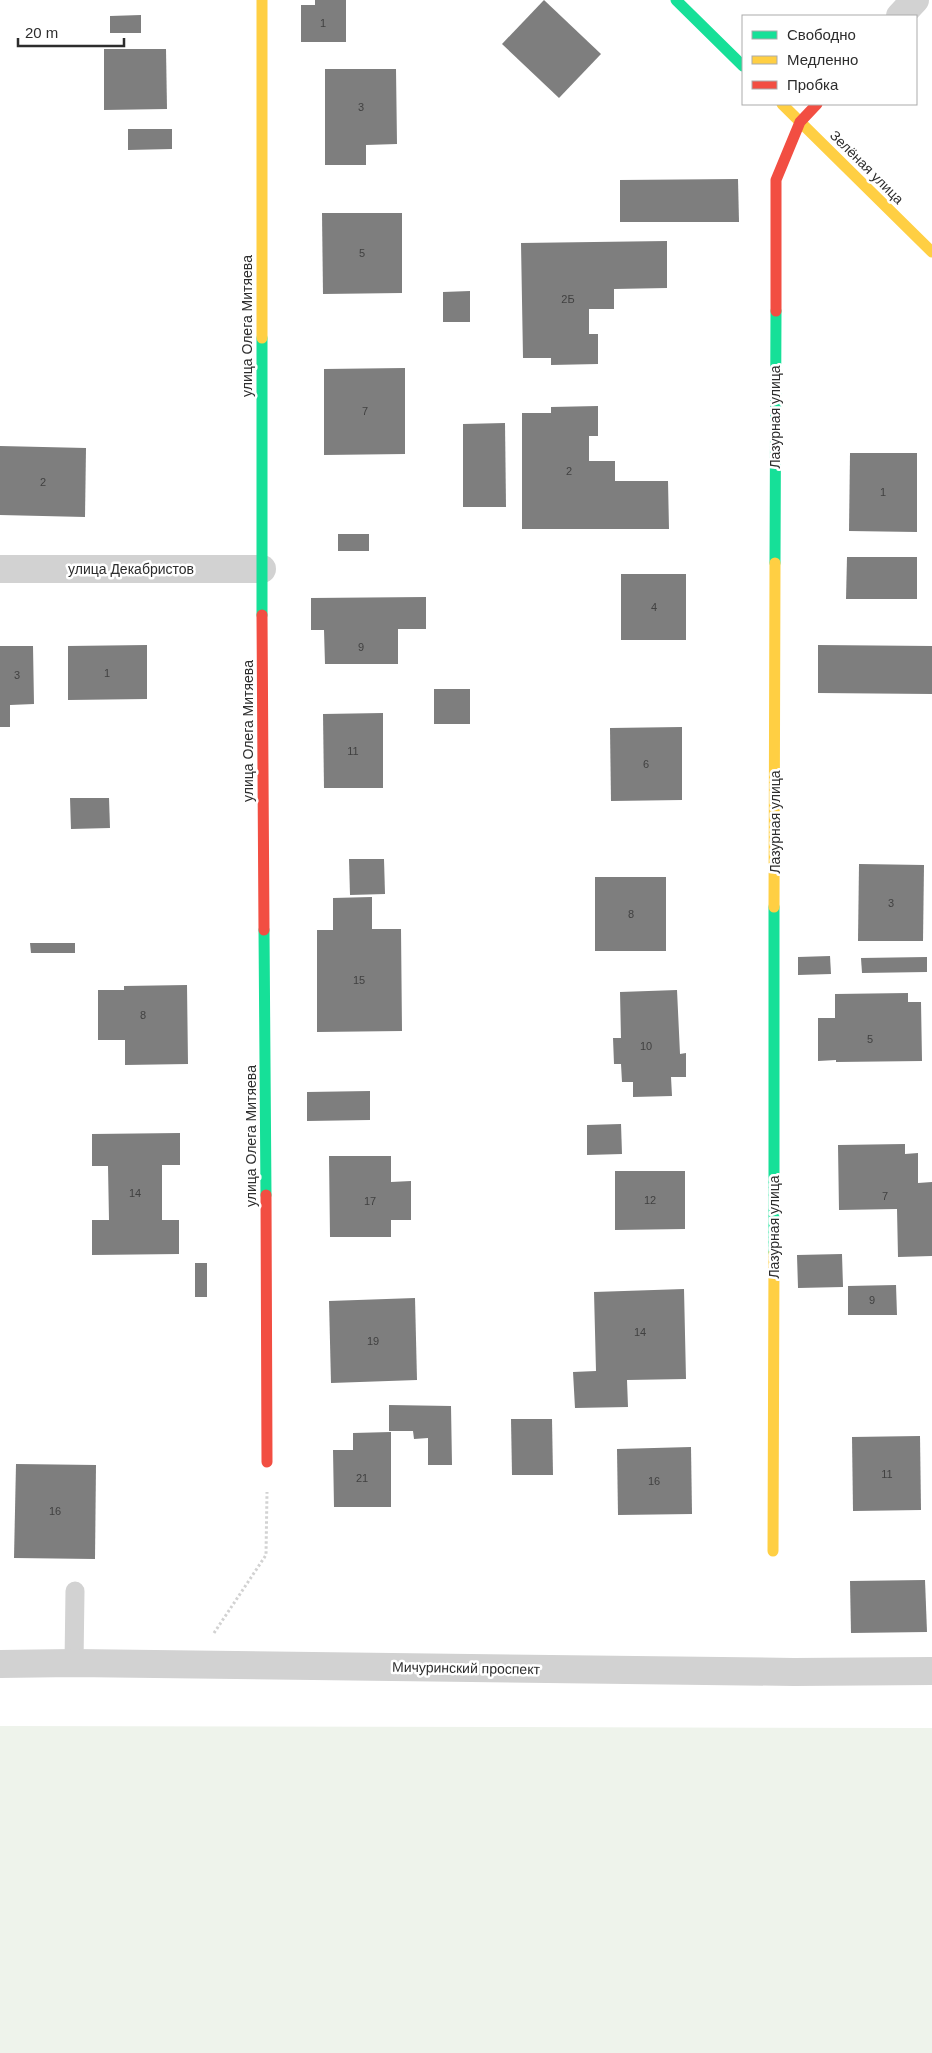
<svg xmlns="http://www.w3.org/2000/svg" width="932" height="2053" font-family="Helvetica,sans-serif">
<style>
.green{fill:#eef3eb}
.building{fill:#7e7e7e}
.lines{fill:none;stroke-linecap:round;stroke-linejoin:round}
.path{stroke:#d2d2d2;stroke-width:3;stroke-dasharray:2.5 2.5;stroke-linecap:butt}
.lane{stroke:#d2d2d2;stroke-width:19}
.street{stroke:#d2d2d2;stroke-width:28}
.fast{stroke:#16e098;stroke-width:11}
.slow{stroke:#ffcf43;stroke-width:11}
.jam{stroke:#f24e42;stroke-width:11}
.labels{text-anchor:middle;stroke-width:5;stroke-linejoin:round;paint-order:stroke}
.number-label{font-size:11px;fill:#414141}
.street-label{font-size:14px;fill:#2d2d2d;stroke:#fff}
</style>
<rect width="100%" height="100%" fill="#fff"/>
<!-- green -->
<polygon class="green" points="0,1726 932,1728 932,2053 0,2053"/>
<!-- building -->
<g class="building">
<polygon points="315,0 346,0 346,42 301,42 301,5 315,5"/>
<polygon points="544,0 601,54 559,98 502,44"/>
<polygon points="141,15 141,33 110,33 110,16"/>
<polygon points="104,49 166,49 167,109 104,110"/>
<polygon points="325,69 396,69 397,144 366,145 366,165 325,165"/>
<polygon points="128,129 172,129 172,149 128,150"/>
<polygon points="738,179 739,222 620,222 620,180"/>
<polygon points="322,213 402,213 402,293 323,294"/>
<polygon points="667,241 667,288 614,289 614,309 589,309 589,334 598,334 598,364 551,365 551,358 523,358 521,243"/>
<polygon points="470,291 470,322 443,322 443,292"/>
<polygon points="405,368 405,454 324,455 324,369"/>
<polygon points="598,406 598,436 589,436 589,461 615,461 615,481 668,481 669,529 522,529 522,413 551,413 551,407"/>
<polygon points="505,423 506,507 463,507 463,424"/>
<polygon points="0,446 86,448 85,517 0,515"/>
<polygon points="850,453 917,453 917,532 849,531"/>
<rect x="338" y="534" width="31" height="17"/>
<polygon points="847,557 917,557 917,599 846,599"/>
<rect x="621" y="574" width="65" height="66"/>
<polygon points="426,597 426,629 398,629 398,664 325,664 324,630 311,630 311,598"/>
<polygon points="147,645 147,699 68,700 68,646"/>
<polygon points="818,645 932,646 932,694 818,693"/>
<polygon points="0,646 33,646 34,704 10,705 10,727 0,727"/>
<rect x="434" y="689" width="36" height="35"/>
<polygon points="383,713 383,788 324,788 323,714"/>
<polygon points="682,727 682,800 611,801 610,728"/>
<polygon points="70,798 109,798 110,828 71,829"/>
<polygon points="349,859 384,859 385,894 350,895"/>
<polygon points="859,864 924,865 923,941 858,941"/>
<rect x="595" y="877" width="71" height="74"/>
<polygon points="372,897 372,929 401,929 402,1031 317,1032 317,930 333,930 333,898"/>
<polygon points="30,943 75,943 75,953 31,953"/>
<polygon points="830,956 831,974 798,975 798,957"/>
<polygon points="927,957 927,972 862,973 861,958"/>
<polygon points="187,985 188,1064 125,1065 125,1040 98,1040 98,990 124,990 124,986"/>
<polygon points="677,990 680,1054 686,1053 686,1077 671,1077 672,1096 633,1097 633,1082 622,1082 621,1064 614,1064 613,1038 621,1038 620,992"/>
<polygon points="908,993 908,1002 921,1002 922,1061 836,1062 836,1060 818,1061 818,1018 835,1018 835,994"/>
<polygon points="370,1091 370,1120 307,1121 307,1092"/>
<polygon points="621,1124 622,1154 587,1155 587,1125"/>
<polygon points="180,1133 180,1165 162,1165 162,1220 179,1220 179,1254 92,1255 92,1220 109,1220 108,1166 92,1166 92,1134"/>
<polygon points="905,1144 905,1154 918,1153 918,1183 932,1182 932,1256 898,1257 897,1209 839,1210 838,1145"/>
<polygon points="329,1156 391,1156 391,1182 411,1181 411,1220 391,1220 391,1237 330,1237"/>
<polygon points="615,1171 685,1171 685,1229 615,1230"/>
<polygon points="842,1254 843,1287 798,1288 797,1255"/>
<rect x="195" y="1263" width="12" height="34"/>
<polygon points="896,1285 897,1315 848,1315 848,1286"/>
<polygon points="684,1289 686,1379 627,1380 628,1407 575,1408 573,1372 596,1371 594,1292"/>
<polygon points="415,1298 417,1380 331,1383 329,1301"/>
<polygon points="389,1405 451,1406 452,1465 428,1465 428,1438 414,1439 413,1431 389,1431"/>
<polygon points="511,1419 552,1419 553,1475 512,1475"/>
<polygon points="391,1432 391,1507 334,1507 333,1450 353,1450 353,1433"/>
<polygon points="920,1436 921,1510 853,1511 852,1437"/>
<polygon points="691,1447 692,1514 618,1515 617,1449"/>
<polygon points="16,1464 96,1465 95,1559 14,1558"/>
<polygon points="925,1580 927,1632 851,1633 850,1581"/>
</g>
<g class="lines">
<!-- path -->
<polyline class="path" points="214,1633 266,1555 267,1492"/>
<!-- lane -->
<polyline class="lane" points="74,1663 75,1591"/>
<!-- street -->
<g class="street">
<polyline points="900,16 915,0"/>
<polyline points="0,569 262,569"/>
<polyline points="0,1664 74,1663 794,1672 932,1671"/>
</g>
<!-- fast -->
<g class="fast">
<polyline points="676,0 743,66"/>
<polyline points="262,338 262,615"/>
<polyline points="775,563 776,311"/>
<polyline points="264,930 266,1195"/>
<polyline points="774,1253 774,907"/>
</g>
<!-- slow -->
<g class="slow">
<polyline points="262,0 262,338"/>
<polyline points="782,104 932,252"/>
<polyline points="774,907 775,563"/>
<polyline points="773,1551 774,1253"/>
</g>
<!-- jam -->
<g class="jam">
<polyline points="776,311 776,180 800,122 817,104"/>
<polyline points="262,615 264,930"/>
<polyline points="266,1195 267,1462"/>
</g>
</g>
<g class="labels">
<!-- number labels -->
<g class="number-label">
<text x="323" y="27">1</text>
<text x="361" y="111">3</text>
<text x="362" y="257">5</text>
<text x="568" y="303">2Б</text>
<text x="365" y="415">7</text>
<text x="569" y="475">2</text>
<text x="43" y="486">2</text>
<text x="883" y="496">1</text>
<text x="654" y="611">4</text>
<text x="361" y="651">9</text>
<text x="107" y="677">1</text>
<text x="17" y="679">3</text>
<text x="353" y="755">11</text>
<text x="646" y="768">6</text>
<text x="891" y="907">3</text>
<text x="631" y="918">8</text>
<text x="359" y="984">15</text>
<text x="143" y="1019">8</text>
<text x="870" y="1043">5</text>
<text x="646" y="1050">10</text>
<text x="135" y="1197">14</text>
<text x="885" y="1200">7</text>
<text x="650" y="1204">12</text>
<text x="370" y="1205">17</text>
<text x="872" y="1304">9</text>
<text x="640" y="1336">14</text>
<text x="373" y="1345">19</text>
<text x="887" y="1478">11</text>
<text x="362" y="1482">21</text>
<text x="654" y="1485">16</text>
<text x="55" y="1515">16</text>
</g>
<!-- street labels -->
<g class="street-label">
<text transform="translate(867 167) rotate(45)" y="5">Зелёная улица</text>
<text transform="translate(247 326) rotate(-90)" y="5">улица Олега Митяева</text>
<text transform="translate(775 417) rotate(-90)" y="5">Лазурная улица</text>
<text x="131" y="574">улица Декабристов</text>
<text transform="translate(248 731) rotate(-90)" y="5">улица Олега Митяева</text>
<text transform="translate(775 822) rotate(-90)" y="5">Лазурная улица</text>
<text transform="translate(251 1136) rotate(-90)" y="5">улица Олега Митяева</text>
<text transform="translate(774 1227) rotate(-90)" y="5">Лазурная улица</text>
<text transform="translate(466 1668) rotate(1)" y="5">Мичуринский проспект</text>
</g>
</g>
<!-- legend -->
<rect x="742" y="15" width="175" height="90" fill="#ffffff" stroke="#ababab"/>
<rect x="752" y="31" width="25" height="8" fill="#16e098" stroke="#ababab"/>
<text x="787" y="40" font-size="15" fill="#2d2d2d">Свободно</text>
<rect x="752" y="56" width="25" height="8" fill="#ffcf43" stroke="#ababab"/>
<text x="787" y="65" font-size="15" fill="#2d2d2d">Медленно</text>
<rect x="752" y="81" width="25" height="8" fill="#f24e42" stroke="#ababab"/>
<text x="787" y="90" font-size="15" fill="#2d2d2d">Пробка</text>
<!-- scale -->
<path d="M18 38v8h106v-8" fill="none" stroke="#2d2d2d" stroke-width="2.5"/>
<text x="25" y="38" font-size="15" fill="#2d2d2d" stroke="#ffffff" stroke-width="4" paint-order="stroke">20 m</text>
</svg>
